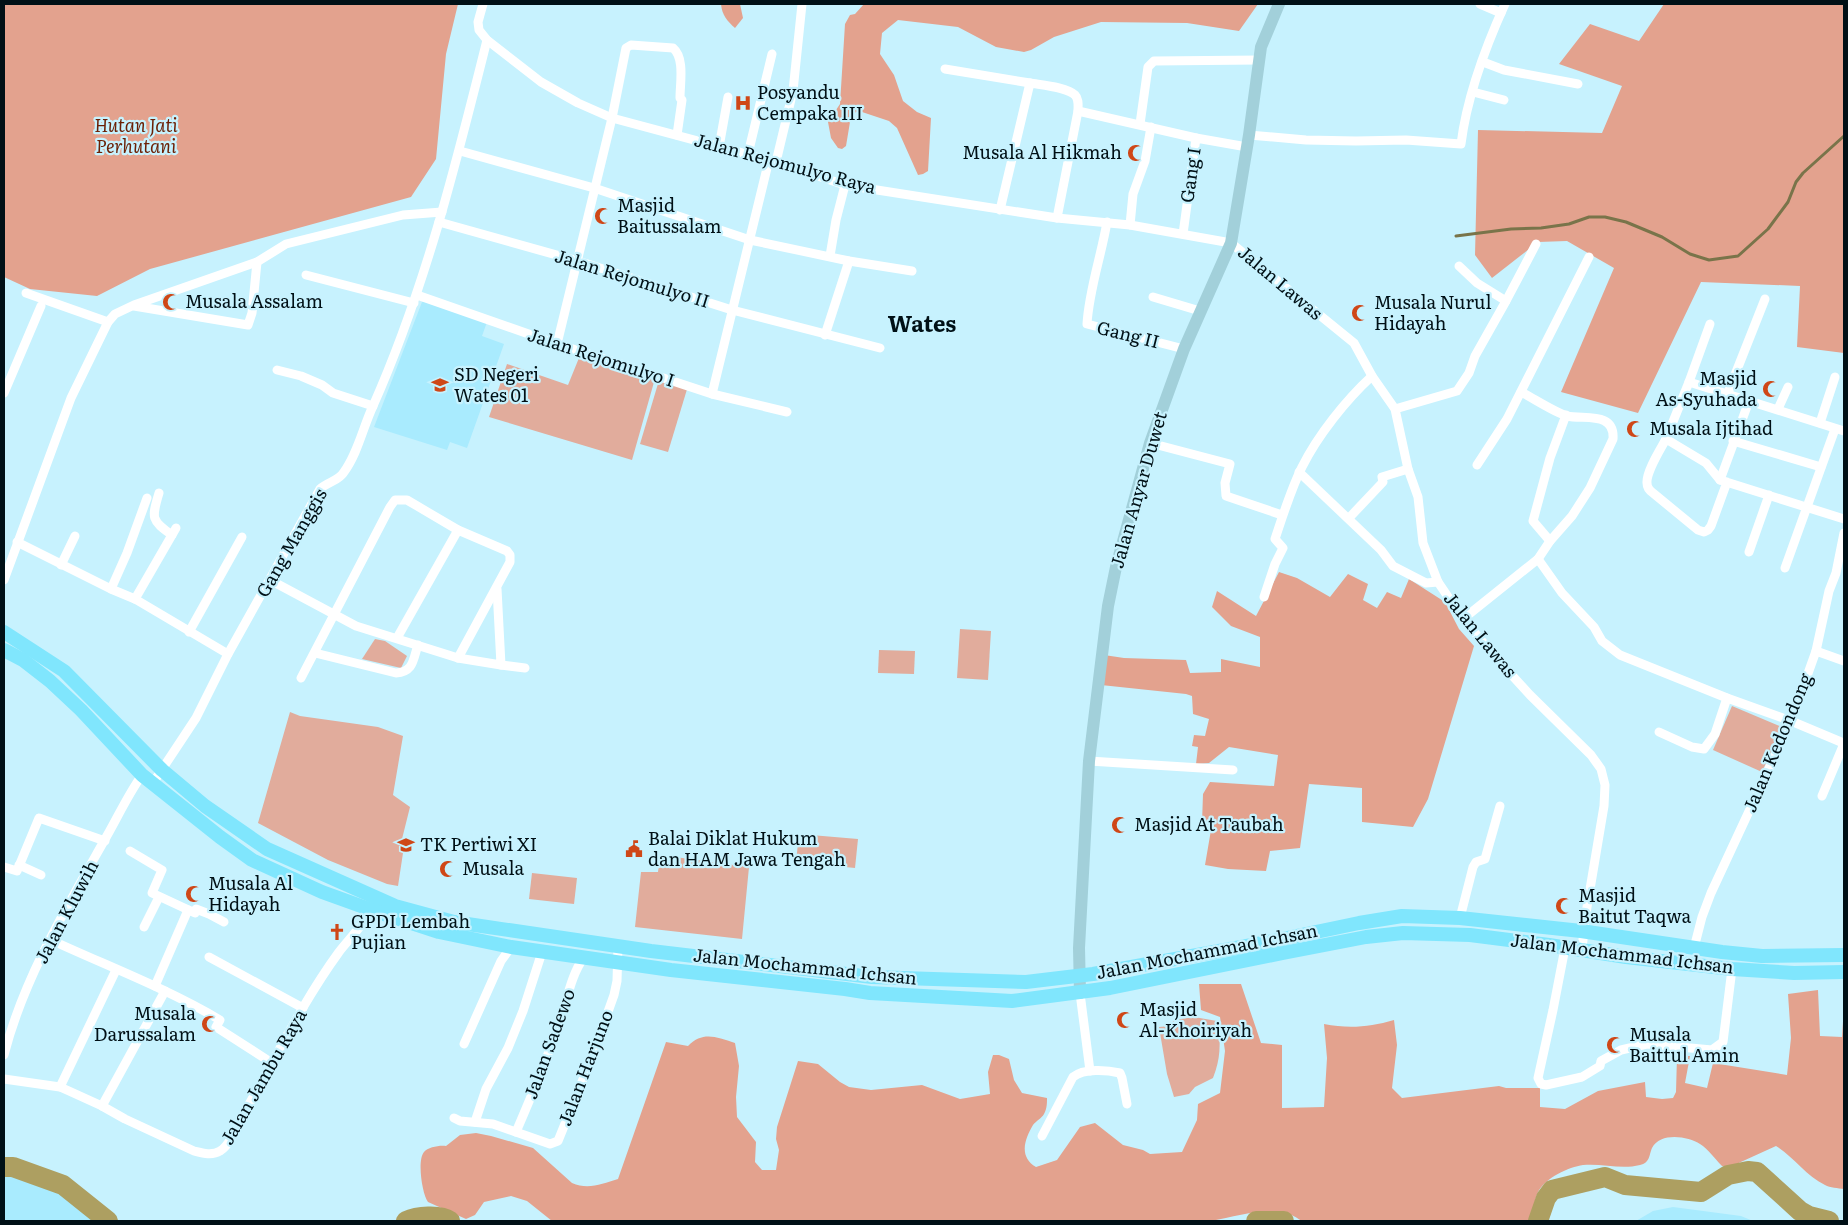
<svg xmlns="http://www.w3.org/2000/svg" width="1848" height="1225" font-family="Literata,serif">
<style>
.built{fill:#a9ebfe}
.green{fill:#e1ac9c}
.forest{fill:#e3a28e}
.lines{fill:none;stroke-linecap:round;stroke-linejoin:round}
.stream{stroke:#79744a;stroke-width:3}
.river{stroke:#ad9f61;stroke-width:20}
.street{stroke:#fff;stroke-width:9}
.secondary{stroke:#a2d0da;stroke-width:12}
.primary{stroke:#80e6fd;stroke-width:14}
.labels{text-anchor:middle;stroke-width:4.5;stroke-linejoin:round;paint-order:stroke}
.poi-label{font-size:18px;fill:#001016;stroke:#c7f2fe;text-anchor:start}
.park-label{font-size:18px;font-style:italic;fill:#6b1f04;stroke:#c7f2fe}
.street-label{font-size:18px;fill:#001016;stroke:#c7f2fe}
.district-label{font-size:22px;font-weight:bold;fill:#001016;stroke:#c7f2fe}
</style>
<rect width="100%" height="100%" fill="#c7f2fe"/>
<!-- built -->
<g class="built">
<polygon points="422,302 429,302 487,322 482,336 504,344 467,448 450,442 447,450 374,427"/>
<polygon points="4,1176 27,1179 63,1192 99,1221 4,1221"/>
<polygon points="1673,1207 1741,1216 1753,1221 1636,1221 1653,1211"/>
</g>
<!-- green -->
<g class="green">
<polygon points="581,353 656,375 632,460 489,417 507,364 568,385"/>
<polygon points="660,377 688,386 668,452 640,444"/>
<polygon points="960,629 991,631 988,680 957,678"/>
<polygon points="375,639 385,641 407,656 401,668 362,659"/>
<polygon points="879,650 915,651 914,674 878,673"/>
<polygon points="1732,706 1782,727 1762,772 1713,750"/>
<polygon points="290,712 300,716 378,727 403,736 393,795 410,807 402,839 401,847 403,853 398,886 387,884 328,860 258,823"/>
<polygon points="799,834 858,839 855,868 796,862"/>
<polygon points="660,855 749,867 742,939 635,927 641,872 658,872"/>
<polygon points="532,873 577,878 574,904 529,899"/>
<path d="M1194,1017L1217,1021L1219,1024C1220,1045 1221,1058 1213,1078L1195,1087L1189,1094L1174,1097L1167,1074L1159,1027L1170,1026L1174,1020Z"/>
</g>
<!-- forest -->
<g class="forest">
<polygon points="4,4 458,4 446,54 436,159 411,197 150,269 97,296 30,289 4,277"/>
<path d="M721,4H740L743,18L735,28C727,21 722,15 721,4Z"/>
<polygon points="864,4 1258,4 1239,31 1187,23 1101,22 1054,37 1031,50 1024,52 996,47 958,27 898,20 882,33 880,54 894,75 903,101 917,112 931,118 928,171 923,174 918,175 897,128 889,121 859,111 854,113 850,122 846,146 842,149 838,148 831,138 828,122 840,104 845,24 850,15 855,14"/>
<polygon points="1664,4 1844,4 1844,353 1797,347 1800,286 1701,282 1638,413 1561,392 1614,268 1567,241 1538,242 1492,278 1475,255 1478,130 1602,133 1622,86 1559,64 1590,24 1639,41"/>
<polygon points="1279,572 1297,578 1330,597 1348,574 1368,584 1363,600 1377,608 1387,592 1401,598 1409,579 1445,602 1459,629 1474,646 1428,799 1413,827 1362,822 1362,788 1309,784 1300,848 1270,851 1266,871 1228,869 1205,865 1211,830 1202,823 1203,794 1210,782 1274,786 1278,755 1229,747 1209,763 1196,764 1198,747 1192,746 1194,735 1205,736 1209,719 1193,714 1192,696 1186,694 1101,685 1104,655 1124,658 1186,660 1190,673 1221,672 1221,659 1260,667 1260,637 1231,626 1212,607 1217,591 1256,616"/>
<path d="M1199,984H1241L1261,1043L1282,1045V1108L1324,1107L1327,1058L1324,1024C1349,1029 1370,1027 1394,1020L1397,1045L1392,1088L1402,1098L1499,1086L1506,1088H1540V1107L1565,1109L1598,1091L1645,1082L1646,1097L1662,1099L1673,1098L1676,1092L1677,1056H1690L1685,1083L1707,1088L1713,1063L1787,1075L1791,1038L1788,994L1818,990L1820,1036L1842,1037L1844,1006V1189C1838,1188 1830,1188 1825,1185C1806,1176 1794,1157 1776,1146L1732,1166H1722C1715,1159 1708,1149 1700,1144C1688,1136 1660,1132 1652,1148C1649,1155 1650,1163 1640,1165C1621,1170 1602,1163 1583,1165C1569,1167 1545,1178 1538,1192C1534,1201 1533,1212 1531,1221H1302C1294,1216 1286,1211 1277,1211C1255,1210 1232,1217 1211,1221H552L527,1201L511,1196L484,1202L475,1215L466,1219L428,1202C422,1194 417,1160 424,1152C428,1147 440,1145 446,1146L460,1135L476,1133L491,1136L533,1148L572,1183C588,1190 602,1184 618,1179L666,1042L688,1046C703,1031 716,1037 735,1043L739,1066L736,1097L737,1117L756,1142L755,1162L762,1170H776L779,1150L776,1139L777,1127L798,1061L818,1064L840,1082L849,1087L871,1090L922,1085L960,1099L990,1094L988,1072L993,1055H999L1009,1059L1014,1080L1022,1093L1047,1098C1047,1103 1047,1109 1044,1114C1042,1118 1036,1121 1033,1125C1024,1140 1019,1157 1036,1167L1057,1160L1080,1127L1095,1123L1123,1145L1143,1150L1150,1154L1182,1152L1197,1120L1198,1104L1220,1093L1225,1051L1220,1017L1201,1010Z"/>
</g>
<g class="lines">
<!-- stream -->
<polyline class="stream" points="1456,236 1511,229 1541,228 1569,224 1589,217 1605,217 1626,222 1662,237 1690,254 1709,260 1738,256 1768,229 1788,202 1796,182 1803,173 1844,136"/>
<!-- river -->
<g class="river">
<polyline points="4,1167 13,1167 63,1185 108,1221"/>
<path d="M406,1221C417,1216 440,1214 450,1221"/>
<polyline points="1256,1221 1284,1221"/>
<polyline points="1538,1221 1546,1198 1552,1190 1605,1177 1625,1185 1701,1192 1728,1175 1748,1171 1757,1172 1800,1211 1809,1216 1829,1221"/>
</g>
<!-- street -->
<g class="street">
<polyline points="483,4 478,22 479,30 487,40 541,82 578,103 612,118 776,162 845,185 1057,218 1130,225 1231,243 1354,343 1372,376 1395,409 1408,469 1418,497 1423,543 1438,582 1463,619 1498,660 1530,695 1591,755 1601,769 1605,785 1604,806 1585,919 1582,950"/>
<polyline points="1480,4 1501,13"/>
<polyline points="1483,62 1504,70 1578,84"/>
<polyline points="945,69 1030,83"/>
<polyline points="1473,92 1504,100"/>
<polyline points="1078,111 1196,138"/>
<polyline points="1140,124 1148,67 1154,61 1259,60"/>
<path d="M1249,135L1306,140L1356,141L1406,140L1461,144C1467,96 1485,48 1505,4"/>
<polyline points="719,147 728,97"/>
<polyline points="460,151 594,188 750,240 849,261 912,271"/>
<polyline points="748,154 772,54"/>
<polyline points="776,162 793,91 802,4"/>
<path d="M1000,210L1030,83C1041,85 1067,87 1075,95C1079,99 1078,105 1078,111L1057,218"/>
<polyline points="439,222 578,261 732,310 880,348"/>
<path d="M1107,222C1101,257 1089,290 1087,324L1184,349"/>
<polyline points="1130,225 1133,194 1145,161 1151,127"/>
<polyline points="1183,234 1196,138 1247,147"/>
<polyline points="830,256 836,220 845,185"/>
<polyline points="1459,266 1477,283 1506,301"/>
<polyline points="306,275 414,303"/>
<polyline points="26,293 108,322"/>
<polyline points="417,295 557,344 627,366 712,394 787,412"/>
<polyline points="1153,297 1200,311"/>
<polyline points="134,306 248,325 252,313 257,262"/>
<polyline points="825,335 849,261"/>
<path d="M557,344L612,118L626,48L631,45L673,48C685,58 680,83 680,98L682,100L677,135"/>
<polyline points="277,370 301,376 322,385 333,393 373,406"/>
<polyline points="1689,382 1844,431"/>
<polyline points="4,393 41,306"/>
<polyline points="712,394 769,160"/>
<polyline points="1727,395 1765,299"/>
<polyline points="1395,409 1457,391 1469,373 1475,356 1506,301 1536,244"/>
<polyline points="1778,409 1788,387"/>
<polyline points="1820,423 1835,377"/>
<polyline points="1666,439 1689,382 1710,324"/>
<polyline points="1733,441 1821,467"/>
<polyline points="1150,443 1230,464 1225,483 1226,496 1282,515"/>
<polyline points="1477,465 1507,419 1589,257"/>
<polyline points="1299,472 1381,550 1393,566 1426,583 1438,582"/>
<polyline points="1720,480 1749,401"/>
<path d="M1727,482L1711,526L1708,530L1704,532L1698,530L1653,493C1650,491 1647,488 1647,483C1646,472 1660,450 1666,439L1706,463L1720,480L1844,519"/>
<path d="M159,493C152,517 150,520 172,535"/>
<polyline points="1349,518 1383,482 1382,477 1408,469"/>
<polyline points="1550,541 1533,521 1550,458 1566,415"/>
<polyline points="17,542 111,589 135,599 228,654"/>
<polyline points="1749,552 1769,495"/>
<polyline points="1538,559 1562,593 1594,627 1602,641 1620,655 1727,698 1791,721 1841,742 1843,746 1822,796"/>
<polyline points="61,565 75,536"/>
<polyline points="1785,568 1835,429"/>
<polyline points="4,580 71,398 108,322 115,314 134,305 257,262 286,244 403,215 442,212"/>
<polyline points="270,580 356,626 458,658 501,665 497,589"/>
<polyline points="111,589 127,553 147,498"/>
<path d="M1264,597L1275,564L1283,548L1275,539C1283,515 1291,489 1302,467C1318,435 1346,400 1372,376"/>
<polyline points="135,599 176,528"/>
<path d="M1463,619L1538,559L1550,541L1572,516L1590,488L1613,439C1615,411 1584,420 1567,416C1554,412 1533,398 1521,392"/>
<polyline points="189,632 242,537"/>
<polyline points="397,638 458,530"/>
<polyline points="1816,651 1844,661"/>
<path d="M315,653L396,673C414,672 413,659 418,645"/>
<polyline points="501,665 525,668"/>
<polyline points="301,678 390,507 395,500 407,500 458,530 507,551 510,555 510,562 458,658"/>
<polyline points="1659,732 1692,747 1704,749 1715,734 1727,698"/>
<polyline points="1089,761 1233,770"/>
<path d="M153,783L196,718L228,654L320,489C327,482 339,481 344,472C358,453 363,427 373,406C425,289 456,164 487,40"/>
<polyline points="130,851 162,870 152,893 195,913 196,909 209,914 224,922"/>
<polyline points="19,865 41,875"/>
<polyline points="4,867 17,871 39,818 105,841"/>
<polyline points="1460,918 1473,867 1476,862 1485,859 1500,806"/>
<polyline points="144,927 159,897"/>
<path d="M51,940C107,966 166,988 220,1020L216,1027L272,1063"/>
<polyline points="1565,948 1553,1010 1538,1078 1541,1084 1546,1085 1582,1077 1600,1066 1601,1061 1621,1050 1647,1044 1712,1050 1723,1042 1732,969"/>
<polyline points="1694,948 1702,917 1711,893 1791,721 1816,651 1829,591 1836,573 1844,533"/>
<polyline points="209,957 303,1008"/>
<polyline points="155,986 188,910"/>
<polyline points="1080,993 1090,1071"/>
<polyline points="464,1044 501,961 511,947"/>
<path d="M4,1055C23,980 66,908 104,841C117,819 127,796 142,775"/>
<path d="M4,1079L60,1087L69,1091L102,1106L125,1119L194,1151C202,1153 212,1156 220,1151C231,1145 242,1118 248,1106C277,1055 304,1000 339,952C350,938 362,926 372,910"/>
<polyline points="60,1087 116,970"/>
<polyline points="102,1106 165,991"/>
<polyline points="454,1118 460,1121 493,1124 550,1144 558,1141 590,1062 614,995 617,981 618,946"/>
<polyline points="475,1122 486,1089 508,1048 523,1011 542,952"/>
<path d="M516,1132C532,1095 547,1059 560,1021C567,1000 571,975 584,957"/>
<path d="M1042,1136L1073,1077C1084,1068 1107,1070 1120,1073L1122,1078L1127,1104"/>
</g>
<!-- secondary -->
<polyline class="secondary" points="1080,993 1079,948 1089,761 1108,606 1116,567 1150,443 1184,349 1231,243 1249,135 1261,47 1279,4"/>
<!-- primary -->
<g class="primary">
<polyline points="4,632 64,671 162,770 205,806 267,849 395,906 454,922 651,951 872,977 1026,982 1093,974 1263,943 1359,923 1402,916 1460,918 1581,931 1722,952 1762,956 1844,955"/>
<polyline points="4,650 23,660 50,681 81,710 142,775 220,837 252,860 322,892 372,910 439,932 511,947 671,970 845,989 870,993 1012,1001 1110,988 1283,953 1366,937 1403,933 1470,935 1549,945 1626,957 1732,969 1794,973 1844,972"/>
</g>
</g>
<!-- icons -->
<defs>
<g id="hospital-bare" transform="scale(1.35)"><path d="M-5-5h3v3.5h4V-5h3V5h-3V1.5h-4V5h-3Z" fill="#cf4717" stroke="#c7f2fe" stroke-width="2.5" paint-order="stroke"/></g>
<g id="mosque-bare" transform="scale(1.35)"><path d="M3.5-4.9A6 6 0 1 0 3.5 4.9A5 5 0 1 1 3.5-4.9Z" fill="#cf4717" stroke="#c7f2fe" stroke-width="2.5" paint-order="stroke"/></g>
<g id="school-bare" transform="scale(1.35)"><path d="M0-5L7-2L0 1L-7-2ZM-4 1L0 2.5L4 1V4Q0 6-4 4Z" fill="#cf4717" stroke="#c7f2fe" stroke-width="2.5" paint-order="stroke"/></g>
<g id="civic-bare" transform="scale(1.35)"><path d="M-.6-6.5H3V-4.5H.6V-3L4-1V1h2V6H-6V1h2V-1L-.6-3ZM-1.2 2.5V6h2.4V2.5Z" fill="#cf4717" stroke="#c7f2fe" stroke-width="2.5" paint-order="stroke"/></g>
<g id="church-bare" transform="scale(1.35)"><path d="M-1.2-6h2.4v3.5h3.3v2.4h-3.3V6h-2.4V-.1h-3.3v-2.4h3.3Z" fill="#cf4717" stroke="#c7f2fe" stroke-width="2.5" paint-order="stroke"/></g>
</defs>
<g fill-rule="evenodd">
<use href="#hospital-bare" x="743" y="103"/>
<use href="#mosque-bare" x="1136" y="153"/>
<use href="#mosque-bare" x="603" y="216"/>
<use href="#mosque-bare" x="171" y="302"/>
<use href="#mosque-bare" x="1360" y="313"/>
<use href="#school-bare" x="440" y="385"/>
<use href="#mosque-bare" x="1771" y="389"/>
<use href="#mosque-bare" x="1635" y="429"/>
<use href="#mosque-bare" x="1120" y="825"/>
<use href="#school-bare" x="406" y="845"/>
<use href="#civic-bare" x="634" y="849"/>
<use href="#mosque-bare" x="448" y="869"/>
<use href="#mosque-bare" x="194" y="894"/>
<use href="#mosque-bare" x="1564" y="906"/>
<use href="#church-bare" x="337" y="932"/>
<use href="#mosque-bare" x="1125" y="1020"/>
<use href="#mosque-bare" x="210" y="1024"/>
<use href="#mosque-bare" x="1615" y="1045"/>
</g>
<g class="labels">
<!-- poi labels -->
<g class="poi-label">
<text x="757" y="99">Posyandu<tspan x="757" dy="21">Cempaka III</tspan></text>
<text x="1122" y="159" text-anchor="end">Musala Al Hikmah</text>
<text x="617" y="212">Masjid<tspan x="617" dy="21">Baitussalam</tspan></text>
<text x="185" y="308">Musala Assalam</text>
<text x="1374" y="309">Musala Nurul<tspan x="1374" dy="21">Hidayah</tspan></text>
<text x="454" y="381">SD Negeri<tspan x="454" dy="21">Wates 01</tspan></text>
<text x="1757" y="385" text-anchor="end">Masjid<tspan x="1757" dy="21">As-Syuhada</tspan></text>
<text x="1649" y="435">Musala Ijtihad</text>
<text x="1134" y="831">Masjid At Taubah</text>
<text x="648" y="845">Balai Diklat Hukum<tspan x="648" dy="21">dan HAM Jawa Tengah</tspan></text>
<text x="420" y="851">TK Pertiwi XI</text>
<text x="462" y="875">Musala</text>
<text x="208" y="890">Musala Al<tspan x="208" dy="21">Hidayah</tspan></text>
<text x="1578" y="902">Masjid<tspan x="1578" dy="21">Baitut Taqwa</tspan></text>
<text x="351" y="928">GPDI Lembah<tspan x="351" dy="21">Pujian</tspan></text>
<text x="1139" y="1016">Masjid<tspan x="1139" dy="21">Al-Khoiriyah</tspan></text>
<text x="196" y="1020" text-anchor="end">Musala<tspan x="196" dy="21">Darussalam</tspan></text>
<text x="1629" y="1041">Musala<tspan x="1629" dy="21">Baittul Amin</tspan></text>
</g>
<!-- park labels -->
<g class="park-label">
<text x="136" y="132">Hutan Jati<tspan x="136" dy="21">Perhutani</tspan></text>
</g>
<!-- street labels -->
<g class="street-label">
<text transform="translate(785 164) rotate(15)" y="6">Jalan Rejomulyo Raya</text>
<text transform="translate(1191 175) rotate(-82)" y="6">Gang I</text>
<text transform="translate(632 279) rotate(17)" y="6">Jalan Rejomulyo II</text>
<text transform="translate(1280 283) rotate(40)" y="6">Jalan Lawas</text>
<text transform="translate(1128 335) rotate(14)" y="6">Gang II</text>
<text transform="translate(601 358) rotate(18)" y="6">Jalan Rejomulyo I</text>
<text transform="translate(1139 490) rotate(-74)" y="6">Jalan Anyar Duwet</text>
<text transform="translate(292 543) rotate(-60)" y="6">Gang Manggis</text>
<text transform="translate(1480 635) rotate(51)" y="6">Jalan Lawas</text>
<text transform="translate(1778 743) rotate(-67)" y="6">Jalan Kedondong</text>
<text transform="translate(67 912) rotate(-62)" y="6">Jalan Kluwih</text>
<text transform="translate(1207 952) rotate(-11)" y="6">Jalan Mochammad Ichsan</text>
<text transform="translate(1622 954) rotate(7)" y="6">Jalan Mochammad Ichsan</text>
<text transform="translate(805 967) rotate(6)" y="6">Jalan Mochammad Ichsan</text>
<text transform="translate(550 1044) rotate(-70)" y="6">Jalan Sadewo</text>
<text transform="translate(586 1068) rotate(-69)" y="6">Jalan Harjuno</text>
<text transform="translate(264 1077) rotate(-60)" y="6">Jalan Jambu Raya</text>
</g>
<!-- district labels -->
<g class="district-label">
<text x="922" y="332">Wates</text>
</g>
</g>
<!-- border -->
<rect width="1848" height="1225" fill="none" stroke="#001016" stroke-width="10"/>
</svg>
